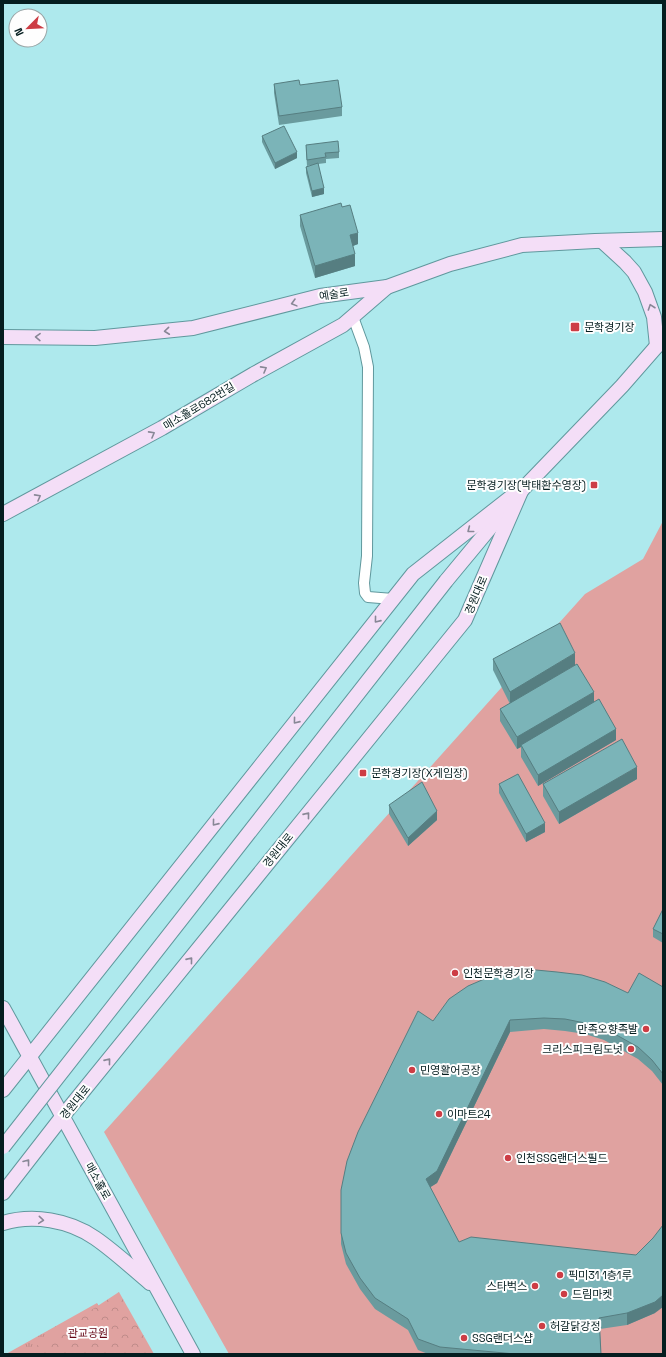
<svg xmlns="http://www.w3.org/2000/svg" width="666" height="1357" font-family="'Space Grotesk','Noto Sans KR',sans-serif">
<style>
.grass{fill:url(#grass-tufts)}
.forest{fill:url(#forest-crowns)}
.pitch{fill:#e0a2a0}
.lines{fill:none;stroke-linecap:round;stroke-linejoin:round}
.street-casing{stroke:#60989d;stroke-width:12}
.secondary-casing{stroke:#60989d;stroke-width:16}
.street{stroke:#fff;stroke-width:10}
.secondary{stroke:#f4def7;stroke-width:14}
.secondary-bridge-casing{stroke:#60989d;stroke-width:16;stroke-linecap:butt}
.secondary-bridge{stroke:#f4def7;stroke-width:14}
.wall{fill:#6a9b9e}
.shaded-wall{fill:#567e81}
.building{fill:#7bb4b8;stroke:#567e81}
.oneway{stroke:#888796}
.poi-dot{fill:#cd3d45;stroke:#fefefe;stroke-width:1.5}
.labels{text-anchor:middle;stroke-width:4;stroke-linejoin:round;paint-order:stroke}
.street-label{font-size:11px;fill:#051d1f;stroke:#fefefe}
.poi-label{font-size:11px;fill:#051d1f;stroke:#fefefe;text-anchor:start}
.park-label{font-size:11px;fill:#650514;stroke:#fefefe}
</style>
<defs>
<pattern id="grass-tufts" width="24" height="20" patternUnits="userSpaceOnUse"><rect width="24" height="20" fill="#e0a2a0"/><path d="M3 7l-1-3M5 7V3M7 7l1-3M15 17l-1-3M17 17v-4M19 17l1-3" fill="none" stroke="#bf8b89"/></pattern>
<pattern id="forest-crowns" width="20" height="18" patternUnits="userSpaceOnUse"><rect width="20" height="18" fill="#e0a2a0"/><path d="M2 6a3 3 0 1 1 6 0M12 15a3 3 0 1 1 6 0" fill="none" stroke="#bf8b89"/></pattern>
</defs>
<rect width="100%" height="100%" fill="#aee9ed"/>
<!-- grass -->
<polygon class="grass" points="97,1303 126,1354 6,1354"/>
<!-- forest -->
<polygon class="forest" points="119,1292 154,1354 24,1354"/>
<!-- pitch -->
<polygon class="pitch" points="663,521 663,1354 229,1354 104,1132 585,594 643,559"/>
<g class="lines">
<!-- street casing -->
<g class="street-casing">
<polyline id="street" points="353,317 364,347 368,367 367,556 364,583 365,593 368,597 393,599"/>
</g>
<!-- secondary casing -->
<g class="secondary-casing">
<g id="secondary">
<polyline points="602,241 625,262 634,272 645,292 654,317 657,346"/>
<polyline points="3,337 95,338 193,328 320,296 387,287 450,264 522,245 595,241 663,239"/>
<polyline points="517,495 622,386 663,339"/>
<polyline points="3,514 162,428 254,374 343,325 387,287"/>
<polyline points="446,581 504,511"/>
<polyline points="3,1008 193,1354"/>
<polyline points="3,1090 413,574 520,490"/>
<polyline points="3,1193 62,1117 465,620 522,489"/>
<path d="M3,1223C33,1214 69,1220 95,1238C114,1251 132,1268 150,1283"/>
</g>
</g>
<!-- street -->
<use href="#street" class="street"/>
<!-- secondary -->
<use href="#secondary" class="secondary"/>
<!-- secondary-bridge casing -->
<g class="secondary-bridge-casing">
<polyline id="secondary-bridge" points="3,1147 446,581"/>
</g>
<!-- secondary-bridge -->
<use href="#secondary-bridge" class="secondary-bridge"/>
</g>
<!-- wall -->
<g class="wall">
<polygon points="274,84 300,85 342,107 342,116 279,125 274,93"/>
<polygon points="262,136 297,158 275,169 262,142"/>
<polygon points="306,145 339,152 339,158 326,159 326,163 318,164 324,194 312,197 306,173 306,167 312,165 307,166 306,150"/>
<polygon points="342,207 358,244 353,246 355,266 315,278 300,226 300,215"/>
<polygon points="493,659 575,665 520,698 594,702 616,740 538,786 521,757 521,747 517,749 500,721 500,709 510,704 493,670"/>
<polygon points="637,779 559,824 543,796 543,784"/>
<polygon points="499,784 545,832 526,842 499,793"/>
<polygon points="389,805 437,820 408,846 389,814"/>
<polygon points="663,909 663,943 653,937 653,929"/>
<polygon points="663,987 663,1085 652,1071 638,1059 604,1040 585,1034 565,1031 544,1029 510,1032 437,1183 430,1187 459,1242 655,1313 627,1325 600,1329 601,1354 428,1354 418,1350 408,1330 375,1309 360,1289 346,1264 341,1244 341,1190 433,1021 628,993"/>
</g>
<!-- shaded-wall -->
<g class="shaded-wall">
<polygon points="297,152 297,158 275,169 275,163"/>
<polygon points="324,188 324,194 312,197 312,191"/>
<polygon points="358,233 358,244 350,247 350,235"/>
<polygon points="355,254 355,266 315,278 315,266"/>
<polygon points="575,653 575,665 510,704 510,692"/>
<polygon points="594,692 594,703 521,745 521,747 517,749 517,737"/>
<polygon points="616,729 616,740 538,786 538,775"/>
<polygon points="637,767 637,779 559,824 559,812"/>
<polygon points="437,811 437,820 408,846 408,838"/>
<polygon points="545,823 545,832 526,842 526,834"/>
<polygon points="510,1020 510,1032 437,1183 426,1190 426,1179"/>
<polygon points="663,1295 663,1307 655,1313 627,1325 627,1313"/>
</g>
<!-- building -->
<g class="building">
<polygon points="299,80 300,85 338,80 342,107 279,116 274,84"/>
<polygon points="284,126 297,152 275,163 262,136"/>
<polygon points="338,141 339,152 325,153 326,157 307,160 306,145"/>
<polygon points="318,163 324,188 312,191 306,167"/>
<polygon points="341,203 342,207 350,205 358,233 350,235 355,254 315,266 300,215"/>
<polygon points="560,623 575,653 510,692 493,659"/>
<polygon points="577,664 594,692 517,737 500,709"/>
<polygon points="599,699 616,729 538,775 521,745"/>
<polygon points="622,739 637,767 559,812 543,784"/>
<polygon points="518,774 545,823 526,834 499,784"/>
<polygon points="422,782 437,811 408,838 389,805"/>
<polygon points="663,909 663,934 653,929"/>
<polygon points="536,970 557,972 582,975 605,982 628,993 639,973 663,987 663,1074 652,1060 638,1047 604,1028 585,1023 565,1019 544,1018 510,1020 437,1171 426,1179 459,1242 471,1237 636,1255 653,1238 663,1225 663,1295 655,1302 627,1313 599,1318 601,1354 515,1354 440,1347 418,1339 408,1319 375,1298 360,1278 346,1253 341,1233 341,1190 347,1161 358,1132 418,1011 433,1021 449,999 468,986 489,977 511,971"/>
</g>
<!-- one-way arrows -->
<defs><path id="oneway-chevron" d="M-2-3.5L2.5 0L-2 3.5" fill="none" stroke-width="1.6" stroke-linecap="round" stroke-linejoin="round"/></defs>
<g class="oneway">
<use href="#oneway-chevron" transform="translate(294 303) rotate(165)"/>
<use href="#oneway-chevron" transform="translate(651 307) rotate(-109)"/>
<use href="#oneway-chevron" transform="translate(167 331) rotate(174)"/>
<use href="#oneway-chevron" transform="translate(38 337) rotate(-179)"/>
<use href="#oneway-chevron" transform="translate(264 369) rotate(-29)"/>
<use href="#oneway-chevron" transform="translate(152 434) rotate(-29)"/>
<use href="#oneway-chevron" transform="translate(38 497) rotate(-29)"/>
<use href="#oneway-chevron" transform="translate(470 530) rotate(142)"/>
<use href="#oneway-chevron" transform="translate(377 620) rotate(129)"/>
<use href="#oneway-chevron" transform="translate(296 721) rotate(129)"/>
<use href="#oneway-chevron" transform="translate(307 815) rotate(-51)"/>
<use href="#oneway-chevron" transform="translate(215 823) rotate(129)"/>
<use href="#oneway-chevron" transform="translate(190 960) rotate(-51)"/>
<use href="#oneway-chevron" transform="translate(108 1061) rotate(-51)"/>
<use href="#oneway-chevron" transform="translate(27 1162) rotate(-52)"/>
<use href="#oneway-chevron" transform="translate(41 1220) rotate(5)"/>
</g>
<!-- markers -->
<g class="poi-dot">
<rect x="570" y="322" width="10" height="10" rx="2"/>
<rect x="590" y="481" width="8" height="8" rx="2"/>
<rect x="359" y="769" width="8" height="8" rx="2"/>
<circle cx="455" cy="973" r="4"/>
<circle cx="646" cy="1029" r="4"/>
<circle cx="631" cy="1049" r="4"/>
<circle cx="412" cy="1070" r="4"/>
<circle cx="439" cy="1114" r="4"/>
<circle cx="508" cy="1158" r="4"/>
<circle cx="560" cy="1275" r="4"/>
<circle cx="535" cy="1286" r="4"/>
<circle cx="564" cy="1294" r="4"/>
<circle cx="542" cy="1326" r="4"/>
<circle cx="464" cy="1338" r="4"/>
</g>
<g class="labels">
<!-- street labels -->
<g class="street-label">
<text transform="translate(334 294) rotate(-9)" y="4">예술로</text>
<text transform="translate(199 406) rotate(-31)" y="4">매소홀로682번길</text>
<text transform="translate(476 595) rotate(-67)" y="4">경원대로</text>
<text transform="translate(278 850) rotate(-51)" y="4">경원대로</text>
<text transform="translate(75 1102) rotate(-51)" y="4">경원대로</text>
<text transform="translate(98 1181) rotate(61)" y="4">매소홀로</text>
</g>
<!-- poi labels -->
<g class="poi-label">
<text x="584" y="331">문학경기장</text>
<text x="586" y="489" text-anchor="end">문학경기장(박태환수영장)</text>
<text x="371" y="777">문학경기장(X게임장)</text>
<text x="463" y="977">인천문학경기장</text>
<text x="638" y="1033" text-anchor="end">만족오향족발</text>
<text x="623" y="1053" text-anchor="end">크리스피크림도넛</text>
<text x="420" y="1074">민영활어공장</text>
<text x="447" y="1118">이마트24</text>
<text x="516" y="1162">인천SSG랜더스필드</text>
<text x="568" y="1279">픽미31 1층1루</text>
<text x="527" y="1290" text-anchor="end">스타벅스</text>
<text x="572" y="1298">드림마켓</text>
<text x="550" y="1330">허갈닭강정</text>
<text x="472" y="1342">SSG랜더스샵</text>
</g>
<!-- park labels -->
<g class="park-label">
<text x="88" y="1337">관교공원</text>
</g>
</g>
<!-- border -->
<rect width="666" height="1357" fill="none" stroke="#051d1f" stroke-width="8"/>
<!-- north arrow -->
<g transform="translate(28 28) rotate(246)"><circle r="19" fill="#fefefe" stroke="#9aa4a5"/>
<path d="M0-3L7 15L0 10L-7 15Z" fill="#cd3d45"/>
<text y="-6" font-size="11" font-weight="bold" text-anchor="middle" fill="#051d1f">N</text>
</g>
</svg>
